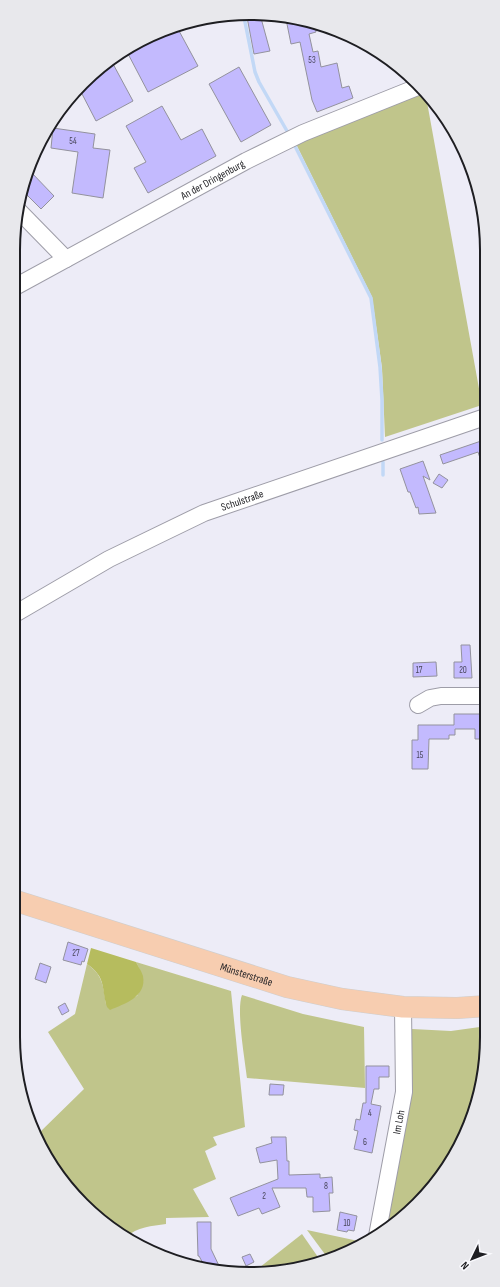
<svg xmlns="http://www.w3.org/2000/svg" width="500" height="1287" font-family="'Sofia Sans Condensed',sans-serif">
<style>
.green{fill:#c0c58b}
.forest{fill:#b6bc5e}
.lines{fill:none;stroke-linecap:round;stroke-linejoin:round}
.stream{stroke:#c2d8f6;stroke-width:3.5}
.building{fill:#c3bafe;stroke:#93929d}
.minor-casing{stroke:#9e9da8;stroke-width:18}
.major-casing{stroke:#cecece;stroke-width:22}
.minor{stroke:#fff;stroke-width:16}
.major{stroke:#f7cdb0;stroke-width:21}
.labels{text-anchor:middle;stroke-width:3;stroke-linejoin:round;paint-order:stroke}
.number-label{font-size:9px;fill:#474559}
.street-label{font-size:11px;fill:#1e1e22;stroke:#fafafe}
.rim{fill:none;stroke:#1e1e22;stroke-width:2}
</style>
<rect width="100%" height="100%" fill="#edecf7"/>
<!-- green -->
<g class="green">
<polygon points="425,91 482,405 385,437 382,368 372,297 296,144"/>
<path d="M136,962L231,991L245,1127L213,1137L217,1145L205,1151L216,1179L193,1189L209,1217L166,1218V1224C152,1226 137,1227 126,1237L72,1193L38,1134L84,1089L48,1032L75,1014L87,964C103,975 103,986 106,1004L137,996C146,982 143,976 136,962Z"/>
<path d="M242,995L303,1014L364,1027L365,1088L247,1078C245,1060 236,1010 242,995Z"/>
<polygon points="487,1026 487,1037 479,1099 438,1181 382,1233 396,1163 409,1112 412,1029 451,1031"/>
<polygon points="307,1230 363,1242 327,1257"/>
<polygon points="302,1234 320,1260 296,1269 255,1271"/>
</g>
<!-- forest -->
<path class="forest" d="M91,948L136,962C138,966 142,972 143,976C147,997 124,1004 110,1010L107,1007C101,988 107,978 87,964Z"/>
<g class="lines">
<!-- stream -->
<g class="stream">
<polyline points="244,17 255,72 259,82 287,131"/>
<polyline points="295,146 371,298 380,367 382,400 382,440"/>
<polyline points="383,462 383,475"/>
</g>
</g>
<!-- building -->
<g class="building">
<polygon points="247,17 261,18 270,51 254,54"/>
<polygon points="286,19 312,21 315,23 316,32 309,34 313,52 318,51 321,67 337,63 342,88 349,86 353,98 317,112 312,100 300,42 291,44"/>
<polygon points="178,29 198,66 148,92 126,50 132,45"/>
<polygon points="112,62 133,101 96,121 80,90"/>
<polygon points="239,67 271,125 241,142 209,84"/>
<polygon points="162,106 181,140 202,129 216,156 148,193 134,168 146,162 126,126"/>
<polygon points="53,128 95,134 93,148 110,150 103,198 72,193 78,152 51,148"/>
<polygon points="30,171 54,196 41,209 21,189"/>
<polygon points="484,440 486,445 486,470 484,470 478,452 443,464 440,455"/>
<polygon points="423,461 430,480 423,476 436,513 419,514 418,507 416,508 410,492 408,492 400,469"/>
<polygon points="439,474 448,480 442,488 433,483"/>
<polygon points="461,645 470,645 472,678 454,678 454,662 462,662"/>
<polygon points="436,662 437,676 413,677 413,663"/>
<polygon points="454,714 486,714 486,739 475,739 475,729 455,729 455,735 449,735 449,739 429,739 428,769 412,769 412,740 418,740 418,725 454,725"/>
<polygon points="68,942 88,949 84,962 82,961 81,965 63,960"/>
<polygon points="40,963 51,967 46,983 35,979"/>
<polygon points="65,1003 69,1011 62,1015 58,1007"/>
<polygon points="366,1066 389,1066 389,1077 379,1077 379,1089 374,1089 371,1104 381,1106 372,1153 354,1149 358,1131 354,1130 356,1119 360,1120 363,1103 366,1103"/>
<polygon points="270,1084 284,1085 283,1095 269,1095"/>
<polygon points="271,1137 286,1137 287,1161 289,1161 289,1175 320,1174 320,1178 332,1177 333,1193 329,1193 330,1211 313,1212 313,1197 307,1197 306,1188 272,1188 280,1207 262,1214 259,1208 238,1216 230,1198 278,1179 277,1160 260,1163 256,1148 272,1143"/>
<polygon points="340,1212 357,1216 354,1231 348,1230 347,1232 337,1230"/>
<polygon points="197,1222 211,1222 211,1249 222,1272 205,1267 199,1256 198,1256"/>
<polygon points="250,1254 254,1262 246,1266 242,1257"/>
</g>
<g class="lines">
<!-- minor casing -->
<g class="minor-casing">
<g id="minor">
<polyline points="18,210 66,259"/>
<path id="s1" d="M13,288L246,161L303,133L420,86"/>
<path id="s2" d="M13,615L109,559L204,513L485,417"/>
<polyline points="418,705 430,698 441,696 486,696"/>
<path id="s3" d="M377,1236L404,1092L403,1007"/>
</g>
</g>
<!-- major casing -->
<g class="major-casing">
<g id="major">
<path id="s4" d="M13,900L287,987L342,999L403,1007L457,1008L487,1006"/>
</g>
</g>
<!-- minor -->
<use href="#minor" class="minor"/>
<!-- major -->
<use href="#major" class="major"/>
</g>
<g class="labels">
<!-- number labels -->
<g class="number-label">
<text x="312" y="63">53</text>
<text x="73" y="144">54</text>
<text x="419" y="673">17</text>
<text x="463" y="673">20</text>
<text x="420" y="758">15</text>
<text x="76" y="956">27</text>
<text x="370" y="1116">4</text>
<text x="365" y="1145">6</text>
<text x="326" y="1189">8</text>
<text x="264" y="1199">2</text>
<text x="347" y="1226">10</text>
</g>
<!-- street labels -->
<g class="street-label">
<text dy="4" stroke="none"><textPath href="#s1" startOffset="227">An der Dringenburg</textPath></text>
<text dy="4" stroke="none"><textPath href="#s2" startOffset="257">Schulstraße</textPath></text>
<text dy="4" stroke="none"><textPath href="#s4" startOffset="245">Münsterstraße</textPath></text>
<text dy="4" stroke="none"><textPath href="#s3" startOffset="116">Im Loh</textPath></text>
</g>
</g>
<!-- crop -->
<path d="M0 0H500V1287H0ZM250 20H250A230 230 0 0 1 480 250V1037A230 230 0 0 1 250 1267H250A230 230 0 0 1 20 1037V250A230 230 0 0 1 250 20Z" fill="#e8e8ec" fill-rule="evenodd"/>
<path class="rim" d="M250 20H250A230 230 0 0 1 480 250V1037A230 230 0 0 1 250 1267H250A230 230 0 0 1 20 1037V250A230 230 0 0 1 250 20Z"/>
<!-- north arrow -->
<g transform="translate(472 1259) rotate(227)" stroke="#fafafe" stroke-width="3" paint-order="stroke">
<path d="M0-3L7 15L0 10L-7 15Z" fill="#1e1e22"/>
<text y="-6" font-size="11" font-weight="bold" text-anchor="middle" fill="#1e1e22">N</text>
</g>
</svg>
